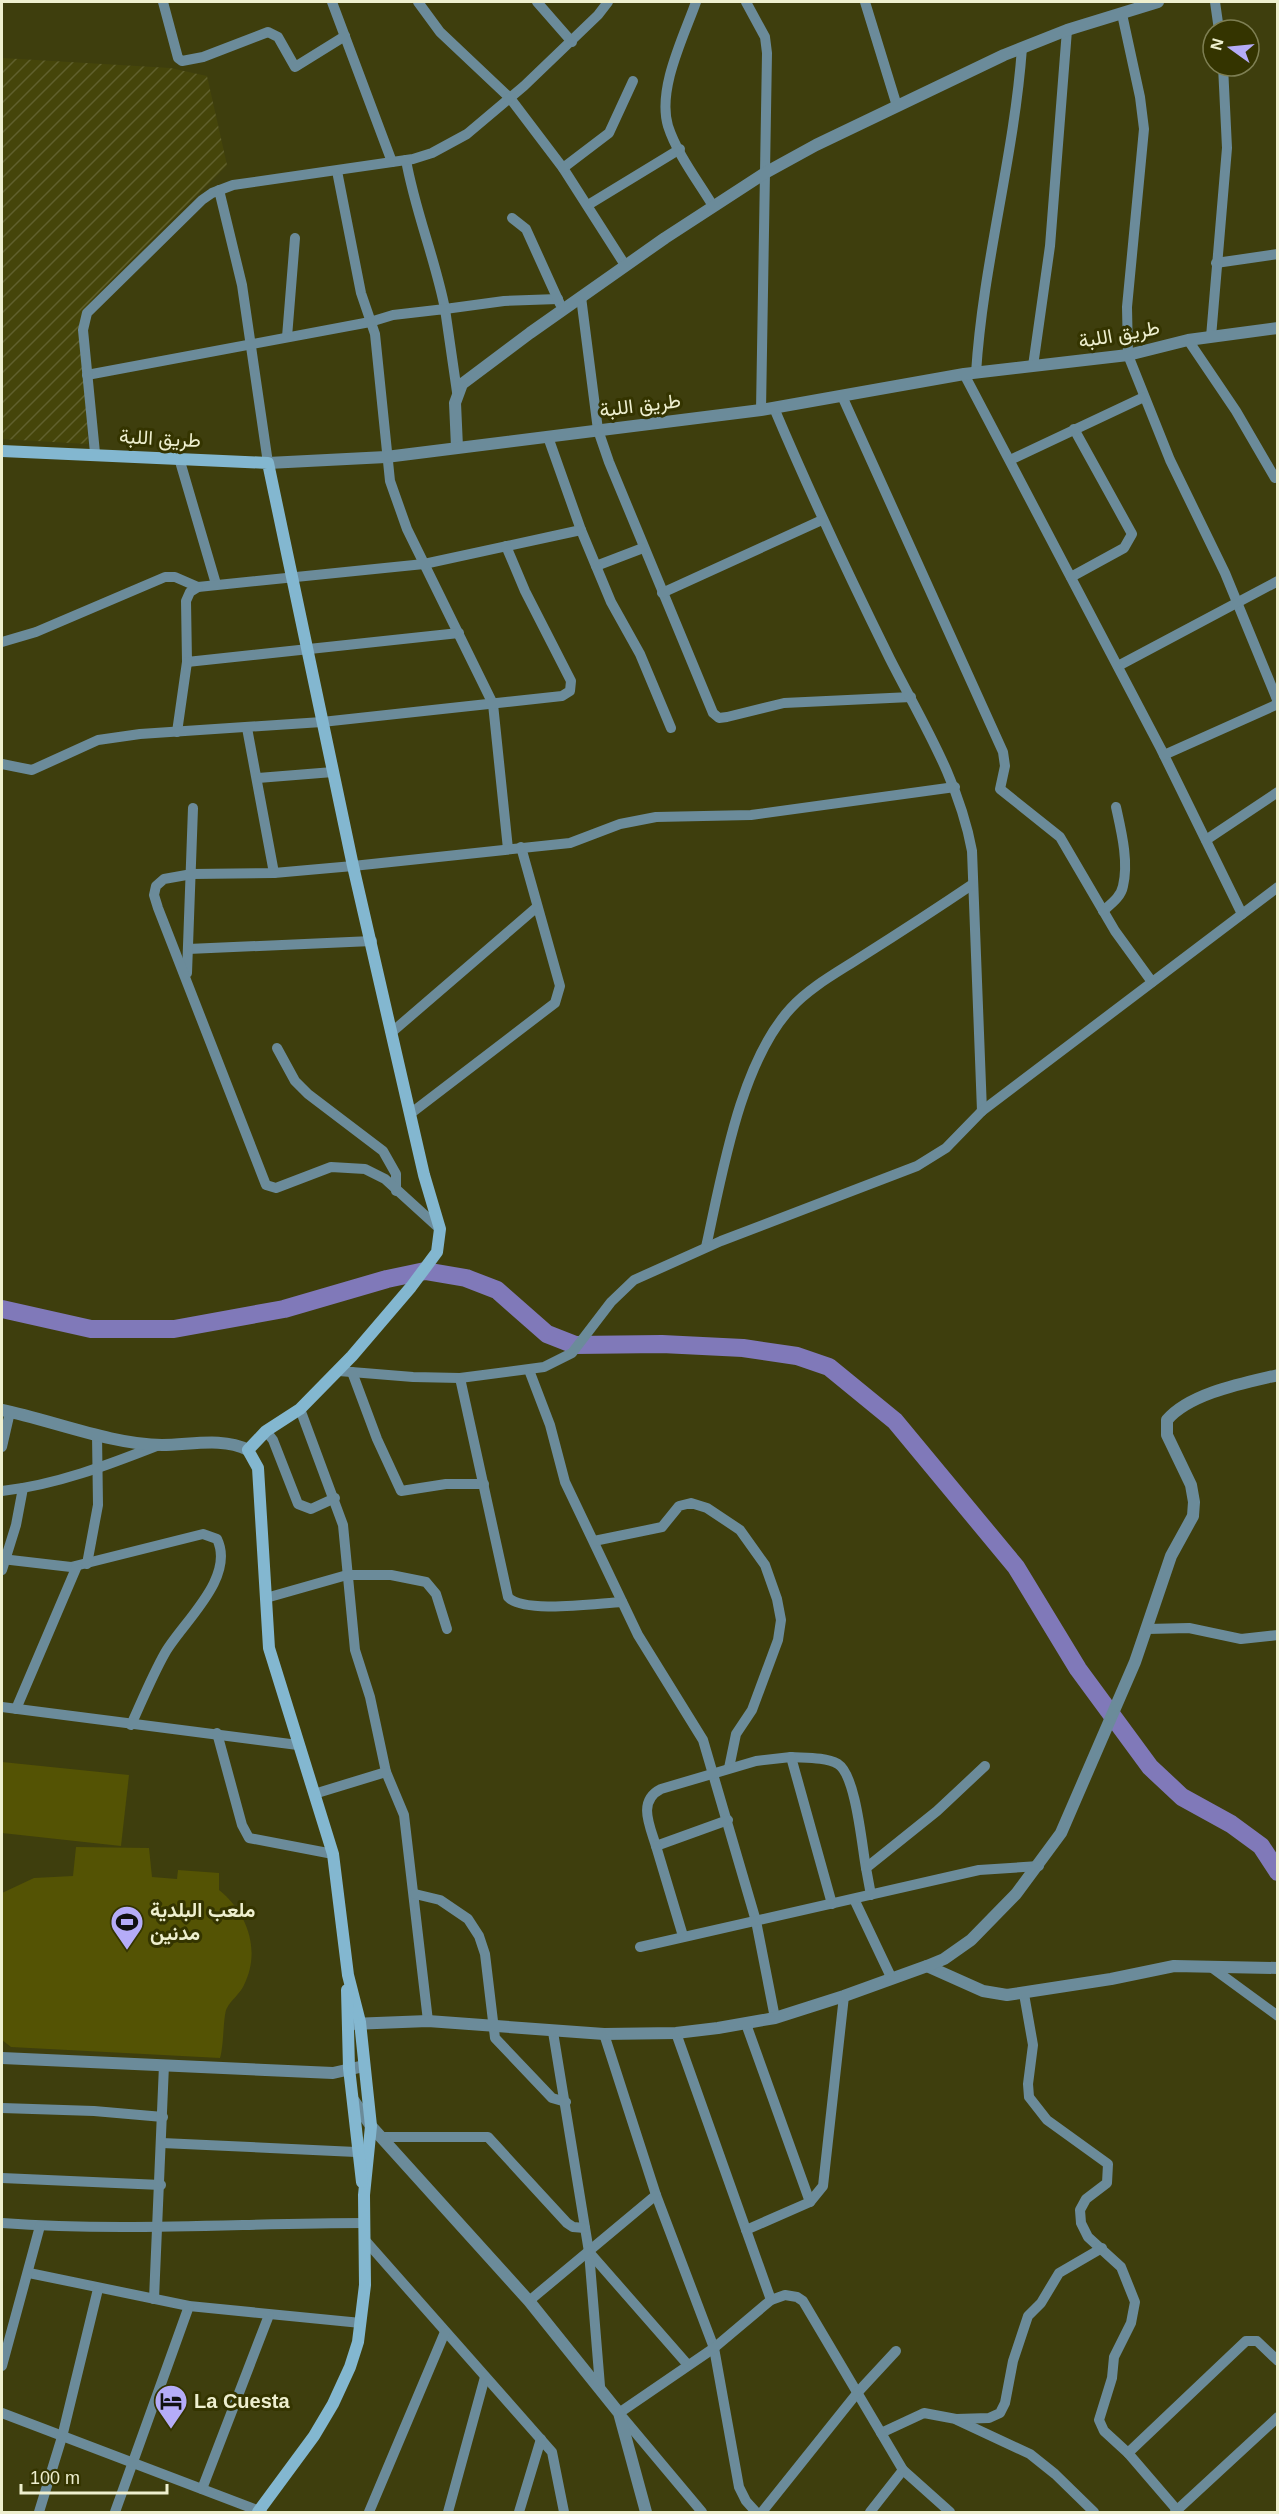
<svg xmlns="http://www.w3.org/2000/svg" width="1279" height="2514" font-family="Helvetica,Vazirmatn,sans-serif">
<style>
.industrial{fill:url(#industrial-furrows)}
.grass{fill:#545304}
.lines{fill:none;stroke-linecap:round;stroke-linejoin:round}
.river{stroke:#8079b9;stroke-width:18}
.minor{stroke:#6b8b9a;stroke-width:10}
.tertiary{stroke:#6b8b9a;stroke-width:12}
.secondary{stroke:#83b7d0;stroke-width:12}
.labels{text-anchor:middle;stroke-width:6;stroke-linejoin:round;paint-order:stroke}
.street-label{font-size:20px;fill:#eeefcf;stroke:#343400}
.poi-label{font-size:20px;font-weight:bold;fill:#eeefcf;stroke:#343400;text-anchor:start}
</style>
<defs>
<pattern id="industrial-furrows" width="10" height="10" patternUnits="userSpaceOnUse" patternTransform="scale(1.5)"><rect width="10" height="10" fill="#45450a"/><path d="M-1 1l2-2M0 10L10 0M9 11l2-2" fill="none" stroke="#60602d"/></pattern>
</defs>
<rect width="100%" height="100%" fill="#3e3e0d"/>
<!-- industrial -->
<polygon class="industrial" points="2,58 170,68 207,76 227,165 93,299 86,311 84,366 88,444 2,439"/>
<!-- grass -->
<g class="grass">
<polygon points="2,1762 129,1775 121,1846 2,1833"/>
<path d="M76,1847L149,1848L152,1877L177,1879L178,1870L219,1873V1890C248,1913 261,1951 244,1985C240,1994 231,2000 227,2008C223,2014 224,2046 220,2058L11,2047L2,2040V1893L34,1878L73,1876Z"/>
</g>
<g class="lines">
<!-- river -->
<polyline class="river" points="2,1309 91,1329 174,1329 284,1309 387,1279 425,1271 466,1278 497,1290 547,1334 575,1345 662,1344 743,1348 797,1356 829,1367 895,1421 1016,1567 1078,1669 1150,1767 1182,1797 1231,1824 1261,1846 1278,1872"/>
<!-- minor -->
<g class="minor">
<polyline points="163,2 178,58 182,61 203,57 268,32 278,37 295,67 345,36"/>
<polyline points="332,2 392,162"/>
<polyline points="418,2 440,32 510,98 563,168 625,265"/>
<polyline points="537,2 572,42"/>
<path d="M696,2C684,36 657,89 668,126C677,154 698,181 713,206"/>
<polyline points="746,2 765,37 767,53 761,410"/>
<polyline points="865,2 897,106"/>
<polyline points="1215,2 1219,30"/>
<polyline points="1122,14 1140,97 1144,129 1127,307 1128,355 1170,460 1225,573 1278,702"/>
<path d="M406,160C415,211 435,258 445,309L504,301L558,299"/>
<polyline points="563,168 609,133 633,81"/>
<polyline points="337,171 361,293 375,334 390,481 407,529 493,704 508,849"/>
<polyline points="219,190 242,285 268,463"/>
<polyline points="588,205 680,149"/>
<polyline points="512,218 526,229 560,304"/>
<polyline points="1216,263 1278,254"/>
<polyline points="581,297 598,430 609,462 713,713 719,718 727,717 784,703 911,697"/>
<polyline points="287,337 295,238"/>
<polyline points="1211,337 1227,148 1223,66"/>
<polyline points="1188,340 1236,411 1275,478"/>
<polyline points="1033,366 1050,246 1067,30"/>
<path d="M976,373C983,263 1014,158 1022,48"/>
<polyline points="964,374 1161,749 1242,914"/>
<polyline points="87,375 370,322 393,315 445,309 457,392"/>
<polyline points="842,396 1003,752 1005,766 1000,789 1060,837 1115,931 1152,982"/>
<path d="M774,408C810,493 849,576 890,659C922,722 959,780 972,851L982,1111"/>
<polyline points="548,437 581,530 611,602 640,654 671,728"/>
<polyline points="95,453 83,330 87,313 202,200 212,193 233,185 413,159 432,153 467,134 524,86 598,15 608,2"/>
<polyline points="179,458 216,584"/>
<polyline points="1010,460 1144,397"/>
<polyline points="596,566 643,548"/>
<polyline points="1071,577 1124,548 1132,534 1074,429"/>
<polyline points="662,593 822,520"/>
<polyline points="459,633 187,662 186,601 190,592 198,587 424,564 581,530"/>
<polyline points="2,642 36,632 165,577 175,577 198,587"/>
<polyline points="1118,666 1278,581"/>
<polyline points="247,728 274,873"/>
<polyline points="177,732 187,662"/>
<polyline points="1164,755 1278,704"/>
<polyline points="2,764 32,770 98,740 140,734 322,722 562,696 570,691 571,681 525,591 506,546"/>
<polyline points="258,778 333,772"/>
<polyline points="1206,840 1278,792"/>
<path d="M1103,911C1111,904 1121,897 1123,886C1129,861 1121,830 1116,807"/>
<polyline points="188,949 372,941"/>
<polyline points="187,973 193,808"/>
<polyline points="392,1032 537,907"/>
<polyline points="277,1048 295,1081 308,1094 383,1151 396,1174 396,1191"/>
<polyline points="410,1114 555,1003 560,986 521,847"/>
<polyline points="440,1229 385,1179 365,1169 331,1167 276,1188 266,1185 158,908 154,895 156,886 164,879 192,874 274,873 353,866 570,843 620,824 656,817 751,815 955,787"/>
<path d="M706,1247C722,1175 740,1063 791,1008C810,987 838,972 861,957C899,933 936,909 973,884"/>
<polyline points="529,1370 550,1425 565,1482 638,1635 703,1740 756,1921 775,2018"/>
<polyline points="339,1371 413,1377 460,1378 544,1367 572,1353 611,1302 634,1280 721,1241 917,1166 946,1148 982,1111 1278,887"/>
<polyline points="352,1372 377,1439 401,1491 446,1484 484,1484"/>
<path d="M460,1378L508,1597C523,1614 598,1603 622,1602"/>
<polyline points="300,1409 343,1525 355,1650 370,1697 386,1772 404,1815 428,2021"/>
<polyline points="266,1431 273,1440 298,1504 311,1509 335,1498"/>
<polyline points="2,1447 10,1412"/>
<path d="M2,1491C56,1485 108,1465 159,1445"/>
<polyline points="594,1541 662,1527 679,1506 691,1503 707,1508 740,1530 765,1565 777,1599 781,1620 778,1640 752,1710 736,1734 729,1768"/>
<path d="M2,1559L71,1567L203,1534L217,1539C236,1578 182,1623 165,1653C152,1676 142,1701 131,1725"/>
<polyline points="87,1564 98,1505 97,1435"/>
<polyline points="2,1570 16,1525 23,1488"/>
<polyline points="266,1598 347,1575 391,1575 426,1582 436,1594 447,1629"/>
<polyline points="1147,1629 1189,1628 1241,1639 1278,1635"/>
<polyline points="2,1707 298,1745"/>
<polyline points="16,1709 77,1566"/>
<polyline points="217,1733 242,1825 249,1838 333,1854"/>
<path d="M791,1757C806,1758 825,1757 838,1764C856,1775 862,1847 866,1868"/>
<polyline points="314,1794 386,1772"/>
<path d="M728,1820L656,1846C650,1826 637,1801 661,1789L756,1761L791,1757L832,1904"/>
<polyline points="656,1846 683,1936"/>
<polyline points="415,1894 440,1900 468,1919 479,1936 485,1954 495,2038 552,2098 566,2102"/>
<polyline points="871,1895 866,1868 937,1811 985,1766"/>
<polyline points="854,1899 891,1977"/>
<polyline points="640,1947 979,1870 1039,1866"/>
<polyline points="1211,1967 1278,2016"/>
<polyline points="1024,1994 1033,2045 1028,2084 1029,2097 1047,2120 1108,2164 1107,2183 1086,2199 1080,2210 1081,2223 1088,2237 1121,2267 1135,2302 1131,2323 1114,2357 1112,2378 1099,2420 1104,2431 1128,2453 1177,2510"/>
<polyline points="746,2024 810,2202"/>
<polyline points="553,2032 589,2252 600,2386"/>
<polyline points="676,2033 771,2300"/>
<polyline points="604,2034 656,2195 714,2348 739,2487 746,2501 756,2512"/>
<polyline points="2,2108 94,2111 163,2117"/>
<polyline points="380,2137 488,2137 567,2223 573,2227 585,2228"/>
<polyline points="162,2143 356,2152"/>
<polyline points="2,2178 161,2185"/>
<path d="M2,2223C122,2232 243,2223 364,2223"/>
<polyline points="746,2230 810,2202 823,2186 844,1996"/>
<polyline points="364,2239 552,2452 564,2512"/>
<polyline points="589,2252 688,2365"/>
<polyline points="29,2273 189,2306 361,2323"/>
<polyline points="154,2299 164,2065"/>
<polyline points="529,2301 656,2195"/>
<polyline points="2,2366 40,2226"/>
<polyline points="2,2413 262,2512"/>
<polyline points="957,2420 1030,2454 1055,2474 1094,2512"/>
<polyline points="881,2433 924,2413 956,2419 989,2418 1000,2413 1005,2403 1013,2361 1028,2316 1041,2303 1059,2273 1102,2248"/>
<polyline points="1128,2453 1246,2341 1257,2341 1278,2361"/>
<polyline points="202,2489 269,2315"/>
<polyline points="39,2512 62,2437 98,2289"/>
<polyline points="115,2512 189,2306"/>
<polyline points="369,2512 445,2332"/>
<polyline points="448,2512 485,2377"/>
<polyline points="519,2512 541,2439"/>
<polyline points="702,2512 619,2413 714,2348 771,2300 785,2295 797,2297 803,2301 903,2470 950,2512"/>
<polyline points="762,2512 858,2392 896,2351"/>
<polyline points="870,2512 903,2470"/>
<polyline points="1175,2512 1278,2417"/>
</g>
<!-- tertiary -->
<g class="tertiary">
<polyline points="457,447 455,403 462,384 530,333 665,238 765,173 816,145 1004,55 1067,30 1158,2"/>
<polyline points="268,463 386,457 761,410 964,374 1128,355 1188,340 1278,328"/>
<path d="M2,1410C51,1420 113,1445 162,1445C190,1445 223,1437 248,1450"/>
<polyline points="927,1966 983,1991 1007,1995 1111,1979 1174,1966 1278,1968"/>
<path d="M351,2024L428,2021L604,2034L676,2033L718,2028L775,2018L844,1996L927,1966L944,1959L971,1940L1016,1894L1061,1833L1135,1662L1171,1556L1193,1516L1194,1502L1191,1485L1167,1435V1420C1190,1393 1244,1383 1278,1375"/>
<polyline points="2,2058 333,2073 364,2066"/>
<polyline points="354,2101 371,2126 529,2301 619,2413 646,2512"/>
</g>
<!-- secondary -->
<g class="secondary">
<polyline points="2,451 268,463 353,866 424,1175 440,1229 437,1252 411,1287 352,1356 300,1409 266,1431 248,1450 258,1468 269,1648 333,1854 348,1975 360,2022 371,2126 364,2195 365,2285 358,2342 350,2367 333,2404 314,2436 258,2512"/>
<polyline points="347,1990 349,2068 362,2182"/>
</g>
</g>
<!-- icons -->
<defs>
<g id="stadium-pin" transform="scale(1.725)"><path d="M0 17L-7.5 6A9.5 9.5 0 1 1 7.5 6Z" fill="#b5acf8" stroke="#343400"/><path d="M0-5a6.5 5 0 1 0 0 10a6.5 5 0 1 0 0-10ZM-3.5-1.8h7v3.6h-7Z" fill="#111"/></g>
<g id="hotel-pin" transform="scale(1.725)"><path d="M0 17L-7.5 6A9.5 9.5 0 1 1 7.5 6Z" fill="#b5acf8" stroke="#343400"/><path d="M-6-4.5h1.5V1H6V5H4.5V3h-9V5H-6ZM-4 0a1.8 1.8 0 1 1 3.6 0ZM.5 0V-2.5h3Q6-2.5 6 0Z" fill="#111"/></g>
</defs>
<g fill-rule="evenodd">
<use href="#stadium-pin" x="127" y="1922"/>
<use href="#hotel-pin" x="171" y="2401"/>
</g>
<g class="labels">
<!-- street labels -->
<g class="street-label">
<text transform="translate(1119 334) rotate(-10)" y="7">طريق اللبة</text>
<text transform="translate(640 405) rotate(-7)" y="7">طريق اللبة</text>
<text transform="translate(160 438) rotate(3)" y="7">طريق اللبة</text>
</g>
<!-- poi labels -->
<g class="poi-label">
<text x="150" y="1917">ملعب البلدية<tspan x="150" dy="23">مدنين</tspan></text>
<text x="194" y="2408">La Cuesta</text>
</g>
</g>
<!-- border -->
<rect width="1279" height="2514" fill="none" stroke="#eeefcf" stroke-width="6"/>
<!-- north arrow -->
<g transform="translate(1231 48) rotate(285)"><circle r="28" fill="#343400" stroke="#7e7f53" stroke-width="1.5"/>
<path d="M0-4.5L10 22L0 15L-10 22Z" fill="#b5acf8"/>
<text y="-9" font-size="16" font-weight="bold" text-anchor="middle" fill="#eeefcf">N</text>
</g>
<!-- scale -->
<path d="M21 2484v9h146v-9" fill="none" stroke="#eeefcf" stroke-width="3"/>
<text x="30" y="2484" font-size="18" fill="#eeefcf" stroke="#343400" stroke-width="4.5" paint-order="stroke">100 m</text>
</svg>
